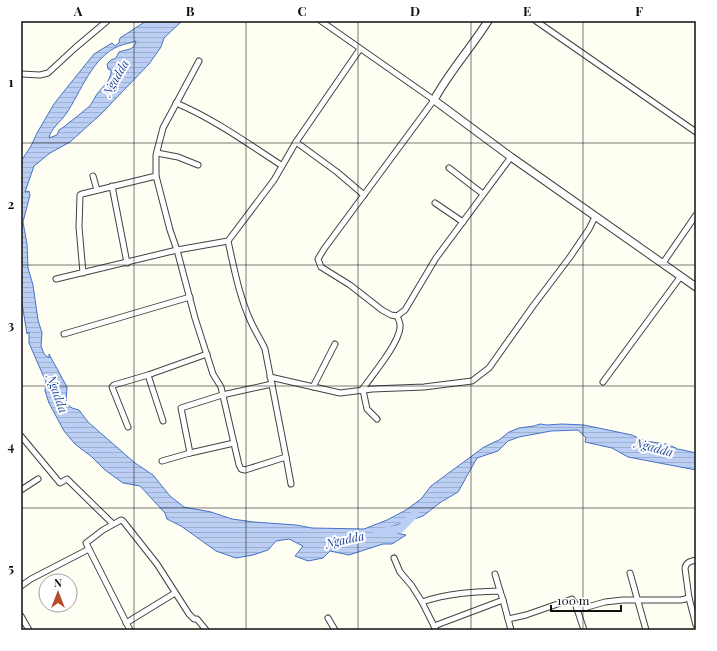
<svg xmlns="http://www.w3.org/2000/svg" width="717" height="651" font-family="'Playfair Display',serif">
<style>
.water{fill:url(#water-rules);stroke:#4571c6;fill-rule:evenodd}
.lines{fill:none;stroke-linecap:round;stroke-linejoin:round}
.river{stroke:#bacff3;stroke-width:8}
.minor-casing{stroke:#424242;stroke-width:7}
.tertiary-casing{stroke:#424242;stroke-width:9}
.minor{stroke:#fff;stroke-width:5}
.tertiary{stroke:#fff;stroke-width:7}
.grid{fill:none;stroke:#0f0f0f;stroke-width:1;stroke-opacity:0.55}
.labels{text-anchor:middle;stroke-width:4;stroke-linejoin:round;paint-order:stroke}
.water-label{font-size:12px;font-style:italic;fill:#1f459b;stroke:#fff}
.neatline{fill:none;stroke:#0f0f0f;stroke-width:1.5}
.grid-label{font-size:13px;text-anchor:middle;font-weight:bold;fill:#0f0f0f}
</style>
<defs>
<pattern id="water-rules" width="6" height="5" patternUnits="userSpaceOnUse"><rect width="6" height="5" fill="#bacff3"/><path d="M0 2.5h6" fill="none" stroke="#9fb1cf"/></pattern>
</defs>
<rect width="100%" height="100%" fill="#fefef2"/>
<!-- water -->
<path class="water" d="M146,21H182L164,38L161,47L149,64L101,114L70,142L50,153L34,166L25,192L29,191L30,195L23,222L27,244L28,268L33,285L38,320L42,333L41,346L44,354L49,358V354L67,387L66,403L72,408L79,410L88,422L135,463L153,475L170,496L184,507L211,512L232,519L254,522L296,525L312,528L364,529L387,520L406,510L421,499L431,486L484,447L499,440L509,432L519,428L534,426L540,424L547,425L562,424L584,425L632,435L645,441L666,444L676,448L677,449L683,450L696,453V470L628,457L612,448L585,442L586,438L578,430L551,431L519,437L508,441L498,451L477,458L458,492L441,502L423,516L382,530L406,535L392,544H383L349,555L330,551L323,558L308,561L295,556L303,546L289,539L276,541L268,550L253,555L236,558L216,551L181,526L167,519L165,513L140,486L123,483L105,470L92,457L75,444L64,431L49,403L45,391L46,382L29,343V332L27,334L21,297V161L31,146L37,133L54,104L69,85L94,54L112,43L115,46L119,43L120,38ZM136,41C134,51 126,49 119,52L116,58L111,60L107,64L108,69L111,70V74L108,81L97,94L90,106L65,126L59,130L57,135L49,138C50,130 61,121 66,114C81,92 92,57 119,46C124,44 131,43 136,41Z"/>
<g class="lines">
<!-- river -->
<polyline class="river" points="377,533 400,529 415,514"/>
<!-- minor casing -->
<g class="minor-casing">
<g id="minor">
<polyline points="321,21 434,100 324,249 318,259 321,267 350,285 382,310 391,315 397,316 405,310 436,258 511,157"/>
<polyline points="536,21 696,132"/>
<path d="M199,61L163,128L156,155V176L170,230L177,250L195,318L213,374L221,387L239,465L241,469L245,470L286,457L265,349C261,340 255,331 251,322C239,296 234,268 228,241"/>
<polyline points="21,74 40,75 48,73 75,48 107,21"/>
<path d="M176,103C214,119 247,143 281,165"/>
<polyline points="296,142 337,172 364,195"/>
<polyline points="157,153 178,157 198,165"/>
<polyline points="449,168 483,194"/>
<polyline points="93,176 97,190"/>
<polyline points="112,186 127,263"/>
<polyline points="435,203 463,222"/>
<polyline points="663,263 696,215"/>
<polyline points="83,273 79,227 80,195 82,194 156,176"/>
<polyline points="56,279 177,250 228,241 274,180 296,142 360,49"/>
<polyline points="64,334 190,297"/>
<polyline points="148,375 163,421"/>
<polyline points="270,377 340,393 372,389 424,387 472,381 489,368 533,306 570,257 589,229 595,217"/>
<polyline points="603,382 681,276"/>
<polyline points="313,387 335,344"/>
<path d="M362,390C372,375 398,345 400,328C401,324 399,320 397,316"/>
<polyline points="363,390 367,409 377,419"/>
<polyline points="128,427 112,387 114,385 148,375 207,354"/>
<polyline points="21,436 60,483 67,479 113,524"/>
<polyline points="234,443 190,453 181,408 222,395 272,384"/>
<polyline points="286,457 291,484"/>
<polyline points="162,461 190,453"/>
<polyline points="21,490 38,479"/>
<polyline points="394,558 400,572 412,586 422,602 436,630"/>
<polyline points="630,573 646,630"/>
<polyline points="495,574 500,591"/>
<polyline points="21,586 31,579 89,549"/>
<path d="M689,598L685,568C686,562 691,561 696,560"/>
<path d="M422,602C448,593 473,592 500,591L503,600"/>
<polyline points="577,610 605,602 623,600 681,600 689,598 696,625"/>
<polyline points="21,616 29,630"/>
<polyline points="328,618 335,630"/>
<polyline points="508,619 526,615 572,599 575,603 584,630"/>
<polyline points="126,623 175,593"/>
<polyline points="434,626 503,600 511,630"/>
<polyline points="130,630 86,543 103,530 121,520 123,521 157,564 189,614 194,619 197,619 206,630"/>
</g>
</g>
<!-- tertiary casing -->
<g class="tertiary-casing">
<path id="tertiary" d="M488,21C471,48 449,72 434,100L511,157L696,287"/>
</g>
<!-- minor -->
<use href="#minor" class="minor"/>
<!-- tertiary -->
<use href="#tertiary" class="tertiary"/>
</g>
<!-- grid -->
<path class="grid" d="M134,21V630M246,21V630M358,21V630M471,21V630M583,21V630M21,143H696M21,265H696M21,386H696M21,508H696"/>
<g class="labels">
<!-- water labels -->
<g class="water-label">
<text transform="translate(116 78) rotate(-60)" y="4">Ngadda</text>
<text transform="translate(57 394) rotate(70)" y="4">Ngadda</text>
<text transform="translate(654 448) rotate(15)" y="4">Ngadda</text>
<text transform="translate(345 540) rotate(-12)" y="4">Ngadda</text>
</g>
</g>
<!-- border -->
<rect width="717" height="651" fill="none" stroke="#ffffff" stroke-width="44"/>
<!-- north arrow -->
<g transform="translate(58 593)"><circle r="19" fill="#ffffff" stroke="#9f9f9f"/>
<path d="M0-3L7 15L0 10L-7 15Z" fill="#b84b2e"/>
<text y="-6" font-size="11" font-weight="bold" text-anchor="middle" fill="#0f0f0f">N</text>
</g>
<!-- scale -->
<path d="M551 605v6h70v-6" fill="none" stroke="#0f0f0f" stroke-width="2"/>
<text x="557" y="605" font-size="12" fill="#0f0f0f" stroke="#ffffff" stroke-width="3" paint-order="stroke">100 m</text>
<rect x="22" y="22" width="673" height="607" class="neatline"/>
<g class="grid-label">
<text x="78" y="16">A</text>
<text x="190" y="16">B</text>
<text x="302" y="16">C</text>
<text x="415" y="16">D</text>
<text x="527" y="16">E</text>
<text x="639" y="16">F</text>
<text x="11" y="87">1</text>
<text x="11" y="209">2</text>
<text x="11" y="330">3</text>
<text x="11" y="451">4</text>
<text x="11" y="573">5</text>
</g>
</svg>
